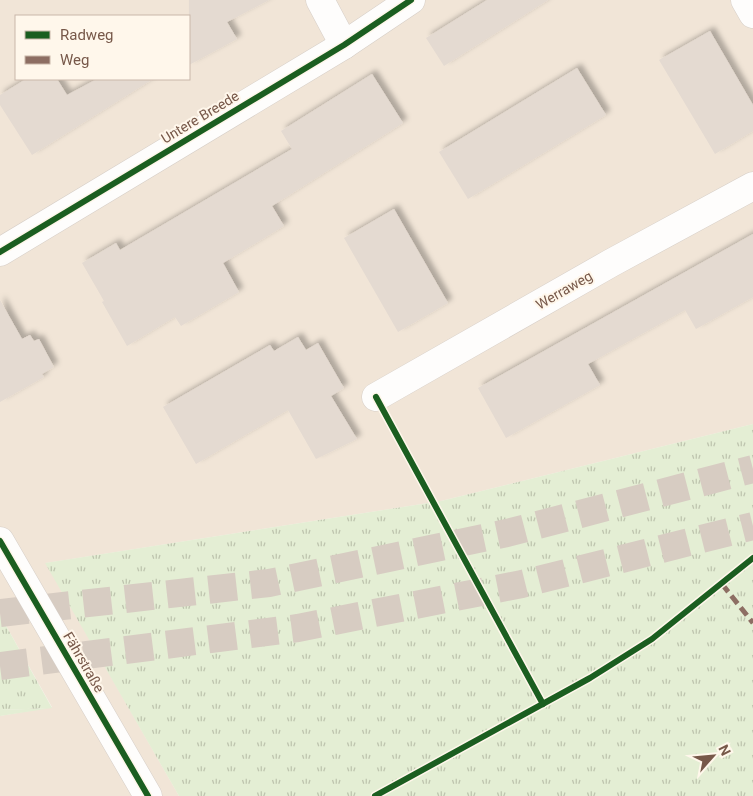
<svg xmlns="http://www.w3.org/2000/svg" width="753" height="796" font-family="Roboto,sans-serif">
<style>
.residential{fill:#f1e5d7;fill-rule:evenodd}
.grass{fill:url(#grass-tufts)}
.forest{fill:url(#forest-firs)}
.building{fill:#e4dad1;filter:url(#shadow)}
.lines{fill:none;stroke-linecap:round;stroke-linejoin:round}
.highway-tunnel{stroke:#d7ccc2;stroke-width:28;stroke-dasharray:28 14;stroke-linecap:butt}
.minor-casing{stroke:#d6cec7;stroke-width:29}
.minor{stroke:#fefdfc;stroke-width:28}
.quiet{stroke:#8d6e63;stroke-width:5;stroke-dasharray:10 5;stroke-linecap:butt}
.cycleway-casing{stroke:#fff7eb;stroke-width:9}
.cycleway{stroke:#1b5e20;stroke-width:6}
.labels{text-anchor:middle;stroke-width:4;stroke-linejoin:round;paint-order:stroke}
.street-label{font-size:14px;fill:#775849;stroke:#fff7eb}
</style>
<defs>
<pattern id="grass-tufts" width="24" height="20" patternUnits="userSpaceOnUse" patternTransform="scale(1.25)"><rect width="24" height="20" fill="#e4eed4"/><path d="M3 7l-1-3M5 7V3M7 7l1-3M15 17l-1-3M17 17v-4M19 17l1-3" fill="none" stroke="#bec4ae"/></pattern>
<pattern id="forest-firs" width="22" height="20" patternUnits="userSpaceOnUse" patternTransform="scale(1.25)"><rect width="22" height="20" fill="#e4eed4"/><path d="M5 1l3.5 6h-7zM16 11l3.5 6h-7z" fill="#bec4ae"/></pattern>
<filter id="shadow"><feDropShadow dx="4.5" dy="-4.5" stdDeviation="2.5" flood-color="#0004"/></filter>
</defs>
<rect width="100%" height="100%" fill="#f7f2ea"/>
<!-- residential -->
<path class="residential" d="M0,0H753V424L441,501L46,563L179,796H0V716L52,707L0,615ZM16,16H189V79H16Z"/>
<!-- grass -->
<g class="grass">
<polygon points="753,424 753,796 179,796 45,563 441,501"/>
<polygon points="0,615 52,708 0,710"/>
</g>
<!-- forest -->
<polygon class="forest" points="52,708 0,716 0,710"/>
<!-- building -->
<g class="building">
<polygon points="189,0 269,0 227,22 237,39 189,65"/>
<polygon points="487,0 548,0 444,66 426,38"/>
<polygon points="710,31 753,105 753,131 715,154 659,60"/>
<polygon points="577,68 606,115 468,199 439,152"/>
<polygon points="372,74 403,123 272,206 284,226 223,263 239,292 181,326 175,317 127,346 102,302 104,301 82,263 116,243 120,250 292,149 281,131"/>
<polygon points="26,79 57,79 67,95 97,79 153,79 32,155 0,105 0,95"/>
<polygon points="394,209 448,303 398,332 344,238"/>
<polygon points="753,234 753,297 696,329 685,310 588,364 600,385 506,438 478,388"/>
<polygon points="0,300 22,339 30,335 34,341 39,339 54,367 42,374 44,377 0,402"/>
<polygon points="298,337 306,350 318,343 337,376 344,388 331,396 357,439 316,459 288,410 196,464 163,407 270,345 274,351"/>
</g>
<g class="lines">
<!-- highway-tunnel -->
<g class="highway-tunnel">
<polyline points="0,613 269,583 507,533 753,469"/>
<polyline points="0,666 298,628 522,584 753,526"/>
</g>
<!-- minor casing -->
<g class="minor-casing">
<g id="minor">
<polyline points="320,0 344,45"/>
<polyline points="745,0 753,14"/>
<polyline points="0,252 344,45 411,0"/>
<polyline points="376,397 611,263 753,186"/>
<polyline points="0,541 148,796"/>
</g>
</g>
<!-- minor -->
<use href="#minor" class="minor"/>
<!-- quiet -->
<polyline class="quiet" points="722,584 753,623"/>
<!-- cycleway casing -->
<g class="cycleway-casing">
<g id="cycleway">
<polyline points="0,252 344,45 411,0"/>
<polyline points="376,397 543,704"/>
<polyline points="0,541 148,796"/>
<polyline points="375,796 590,678 652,639 753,558"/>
</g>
</g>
<!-- cycleway -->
<use href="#cycleway" class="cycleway"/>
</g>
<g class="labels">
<!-- street labels -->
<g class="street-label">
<text transform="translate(200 117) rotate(-31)" y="5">Untere Breede</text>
<text transform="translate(564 290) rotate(-30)" y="5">Werraweg</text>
<text transform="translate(84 662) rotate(60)" y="5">Fährstraße</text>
</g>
</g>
<!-- legend -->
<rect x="15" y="15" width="175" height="65" fill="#fff7eb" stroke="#c9b7aa"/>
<rect x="25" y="31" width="25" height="8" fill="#1b5e20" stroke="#c9b7aa"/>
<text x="60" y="40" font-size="15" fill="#775849">Radweg</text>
<rect x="25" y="56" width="25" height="8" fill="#8d6e63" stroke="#c9b7aa"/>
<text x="60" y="65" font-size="15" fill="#775849">Weg</text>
<!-- north arrow -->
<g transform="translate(713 756) rotate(63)" stroke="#fff7eb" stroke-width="4" paint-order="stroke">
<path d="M0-4L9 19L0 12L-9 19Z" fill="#775849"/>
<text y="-8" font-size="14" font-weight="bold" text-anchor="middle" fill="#775849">N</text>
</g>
</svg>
